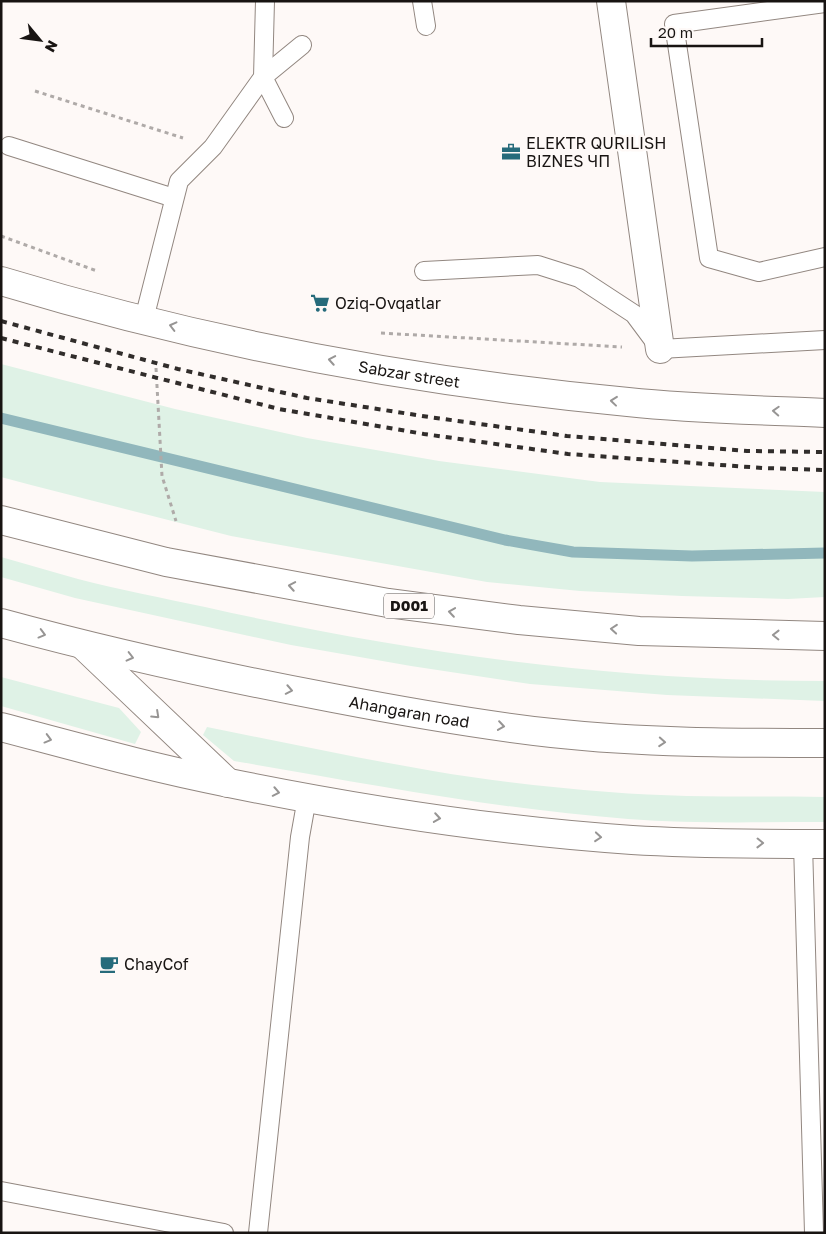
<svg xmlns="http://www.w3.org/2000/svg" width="826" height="1234" font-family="'Golos Text',sans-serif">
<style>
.green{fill:#dff2e6}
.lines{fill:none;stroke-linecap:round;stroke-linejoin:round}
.stream{stroke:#91b7bc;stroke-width:11}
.service-casing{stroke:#928780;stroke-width:20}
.minor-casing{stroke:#928780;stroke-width:30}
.tertiary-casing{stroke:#928780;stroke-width:30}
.secondary-casing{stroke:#928780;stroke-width:30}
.trunk-casing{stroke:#928780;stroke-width:30}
.path{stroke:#afaaa8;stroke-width:3;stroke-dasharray:4 4;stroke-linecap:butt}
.service{stroke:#fff;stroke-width:18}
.minor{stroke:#fff;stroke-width:28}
.tertiary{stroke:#fff;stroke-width:28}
.secondary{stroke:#fff;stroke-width:28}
.trunk{stroke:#fff;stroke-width:28}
.rail{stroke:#312d2b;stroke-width:4;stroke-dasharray:6 6;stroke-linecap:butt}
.oneway{stroke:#979594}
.labels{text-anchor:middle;stroke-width:5;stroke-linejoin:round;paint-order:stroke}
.shield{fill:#fef9f7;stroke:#5d5957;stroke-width:1}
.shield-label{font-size:15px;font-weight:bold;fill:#181412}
.poi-label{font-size:16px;fill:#181412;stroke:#fef9f7;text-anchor:start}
.street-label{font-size:16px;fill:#181412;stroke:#fef9f7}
</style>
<rect width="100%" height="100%" fill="#fef9f7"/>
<!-- green -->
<g class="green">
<polygon points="1,364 175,409 307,438 439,461 600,482 825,492 825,597 788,599 682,596 580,591 487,582 231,536 31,485 1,477"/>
<path d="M1,557C27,564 52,572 78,579C120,590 163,598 205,607C410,653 614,681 825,681V701L667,695L530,684L411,666L291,645L75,598L1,577Z"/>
<polygon points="1,677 119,708 141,732 135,744 1,706"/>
<path d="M207,727C282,742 357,758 433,771C491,781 550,787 609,792C681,798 753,796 825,797V822C759,822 693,824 628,819C495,809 364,783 234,761L203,735Z"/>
</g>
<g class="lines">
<!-- stream -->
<polyline class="stream" points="1,418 505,540 573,552 692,556 825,553"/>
<!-- service casing -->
<g class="service-casing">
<g id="service">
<polyline points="422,1 426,26"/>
<polyline points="825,3 674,24 709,258 759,272 825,257"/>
<polyline points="284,118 263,77 302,45"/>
<polyline points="9,146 174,198"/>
<polyline points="424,271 538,265 579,278 634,314 660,349 825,340"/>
<polyline points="144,319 179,181 213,147 263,77 265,1"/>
<polyline points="803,844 814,1233"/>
<polyline points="1,1191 224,1233"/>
<polyline points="258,1233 300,837 307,798"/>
</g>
</g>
<!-- minor casing -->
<g class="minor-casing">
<polyline id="minor" points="611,1 660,349"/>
</g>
<!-- tertiary casing -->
<g class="tertiary-casing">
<g id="tertiary">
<path id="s1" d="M1,281C205,343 416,382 628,402C693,409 759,410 825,413"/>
</g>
</g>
<!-- secondary casing -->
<g class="secondary-casing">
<path id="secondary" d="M1,727C77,747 152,768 229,783C362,810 497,831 632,840C696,844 761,844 825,844"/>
</g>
<!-- trunk casing -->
<g class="trunk-casing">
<g id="trunk">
<polyline points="1,520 166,562 388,603 519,620 639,631 825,636"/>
<path id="s2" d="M1,623C111,653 221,677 333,698C406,712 479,725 552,733C643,743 734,743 825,743"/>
<polyline points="84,646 228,783"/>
</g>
</g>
<!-- path -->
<g class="path">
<polyline points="35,91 183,138"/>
<polyline points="1,236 97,271"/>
<polyline points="381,333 622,347"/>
<polyline points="156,368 162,476 176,521"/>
</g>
<!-- service -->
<use href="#service" class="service"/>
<!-- minor -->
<use href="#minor" class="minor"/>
<!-- tertiary -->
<use href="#tertiary" class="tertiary"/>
<!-- secondary -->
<use href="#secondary" class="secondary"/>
<!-- trunk -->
<use href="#trunk" class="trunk"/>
<!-- rail -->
<g class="rail">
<polyline points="1,321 178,369 307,398 429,417 567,436 747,451 825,452"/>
<polyline points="1,338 279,409 424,434 568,454 763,468 825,470"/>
</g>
</g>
<!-- one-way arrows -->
<defs><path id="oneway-chevron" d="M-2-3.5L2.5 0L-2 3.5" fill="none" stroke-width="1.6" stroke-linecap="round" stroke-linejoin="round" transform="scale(1.25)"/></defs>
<g class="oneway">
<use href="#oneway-chevron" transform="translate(173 326) rotate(-166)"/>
<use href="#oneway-chevron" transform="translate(332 360) rotate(-170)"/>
<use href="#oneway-chevron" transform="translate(614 401) rotate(-174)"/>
<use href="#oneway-chevron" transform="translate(776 411) rotate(-177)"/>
<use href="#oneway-chevron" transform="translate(292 586) rotate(-170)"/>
<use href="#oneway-chevron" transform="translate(452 612) rotate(-172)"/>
<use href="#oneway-chevron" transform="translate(614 629) rotate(-175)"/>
<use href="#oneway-chevron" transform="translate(42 634) rotate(15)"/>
<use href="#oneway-chevron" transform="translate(776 635) rotate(-179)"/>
<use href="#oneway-chevron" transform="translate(130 657) rotate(14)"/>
<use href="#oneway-chevron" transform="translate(289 690) rotate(11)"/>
<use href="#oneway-chevron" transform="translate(156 715) rotate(43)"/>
<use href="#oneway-chevron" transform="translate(501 726) rotate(8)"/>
<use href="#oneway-chevron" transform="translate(48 739) rotate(15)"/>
<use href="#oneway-chevron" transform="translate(662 742) rotate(4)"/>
<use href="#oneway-chevron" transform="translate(276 792) rotate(11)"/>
<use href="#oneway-chevron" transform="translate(437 818) rotate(9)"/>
<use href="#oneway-chevron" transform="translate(598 837) rotate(5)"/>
<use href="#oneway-chevron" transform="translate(760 843) rotate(1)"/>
</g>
<!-- icons -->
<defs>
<g id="office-bare" transform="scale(1.5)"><path d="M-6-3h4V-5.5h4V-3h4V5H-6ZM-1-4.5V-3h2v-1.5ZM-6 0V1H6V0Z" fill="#266b7b" stroke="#fef9f7" stroke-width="2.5" paint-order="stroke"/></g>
<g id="supermarket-bare" transform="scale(1.5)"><path d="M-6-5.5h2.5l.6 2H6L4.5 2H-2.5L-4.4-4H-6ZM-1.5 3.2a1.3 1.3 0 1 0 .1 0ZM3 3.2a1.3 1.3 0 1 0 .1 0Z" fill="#266b7b" stroke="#fef9f7" stroke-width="2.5" paint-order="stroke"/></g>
<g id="cafe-bare" transform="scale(1.5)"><path d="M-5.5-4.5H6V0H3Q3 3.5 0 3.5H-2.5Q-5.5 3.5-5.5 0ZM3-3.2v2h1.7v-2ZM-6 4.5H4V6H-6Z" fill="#266b7b" stroke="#fef9f7" stroke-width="2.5" paint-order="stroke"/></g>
</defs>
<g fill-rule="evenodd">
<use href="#office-bare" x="511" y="152"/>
<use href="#supermarket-bare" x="320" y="303"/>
<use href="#cafe-bare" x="109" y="964"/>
</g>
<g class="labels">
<!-- shield labels -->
<rect class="shield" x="384" y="593.5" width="50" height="25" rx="4"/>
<g class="shield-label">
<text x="409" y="611">D001</text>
</g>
<!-- poi labels -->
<g class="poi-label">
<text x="526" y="149">ELEKTR QURILISH<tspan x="526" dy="18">BIZNES ЧП</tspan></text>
<text x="335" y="309">Oziq-Ovqatlar</text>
<text x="124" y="970">ChayCof</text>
</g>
<!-- street labels -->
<g class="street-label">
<text dy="6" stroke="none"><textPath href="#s1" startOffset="419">Sabzar street</textPath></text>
<text dy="6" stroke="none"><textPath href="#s2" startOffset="418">Ahangaran road</textPath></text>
</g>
</g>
<!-- border -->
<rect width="826" height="1234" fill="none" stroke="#181412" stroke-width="5"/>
<!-- north arrow -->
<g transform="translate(40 40) rotate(119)" stroke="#fef9f7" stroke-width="4" paint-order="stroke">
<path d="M0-4L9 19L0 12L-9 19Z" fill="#181412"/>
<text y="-8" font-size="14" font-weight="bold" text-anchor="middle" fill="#181412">N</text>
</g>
<!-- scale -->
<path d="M651 38v8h111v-8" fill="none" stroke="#181412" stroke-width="2.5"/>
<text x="658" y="38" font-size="15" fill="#181412" stroke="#fef9f7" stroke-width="4" paint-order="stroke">20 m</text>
</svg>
